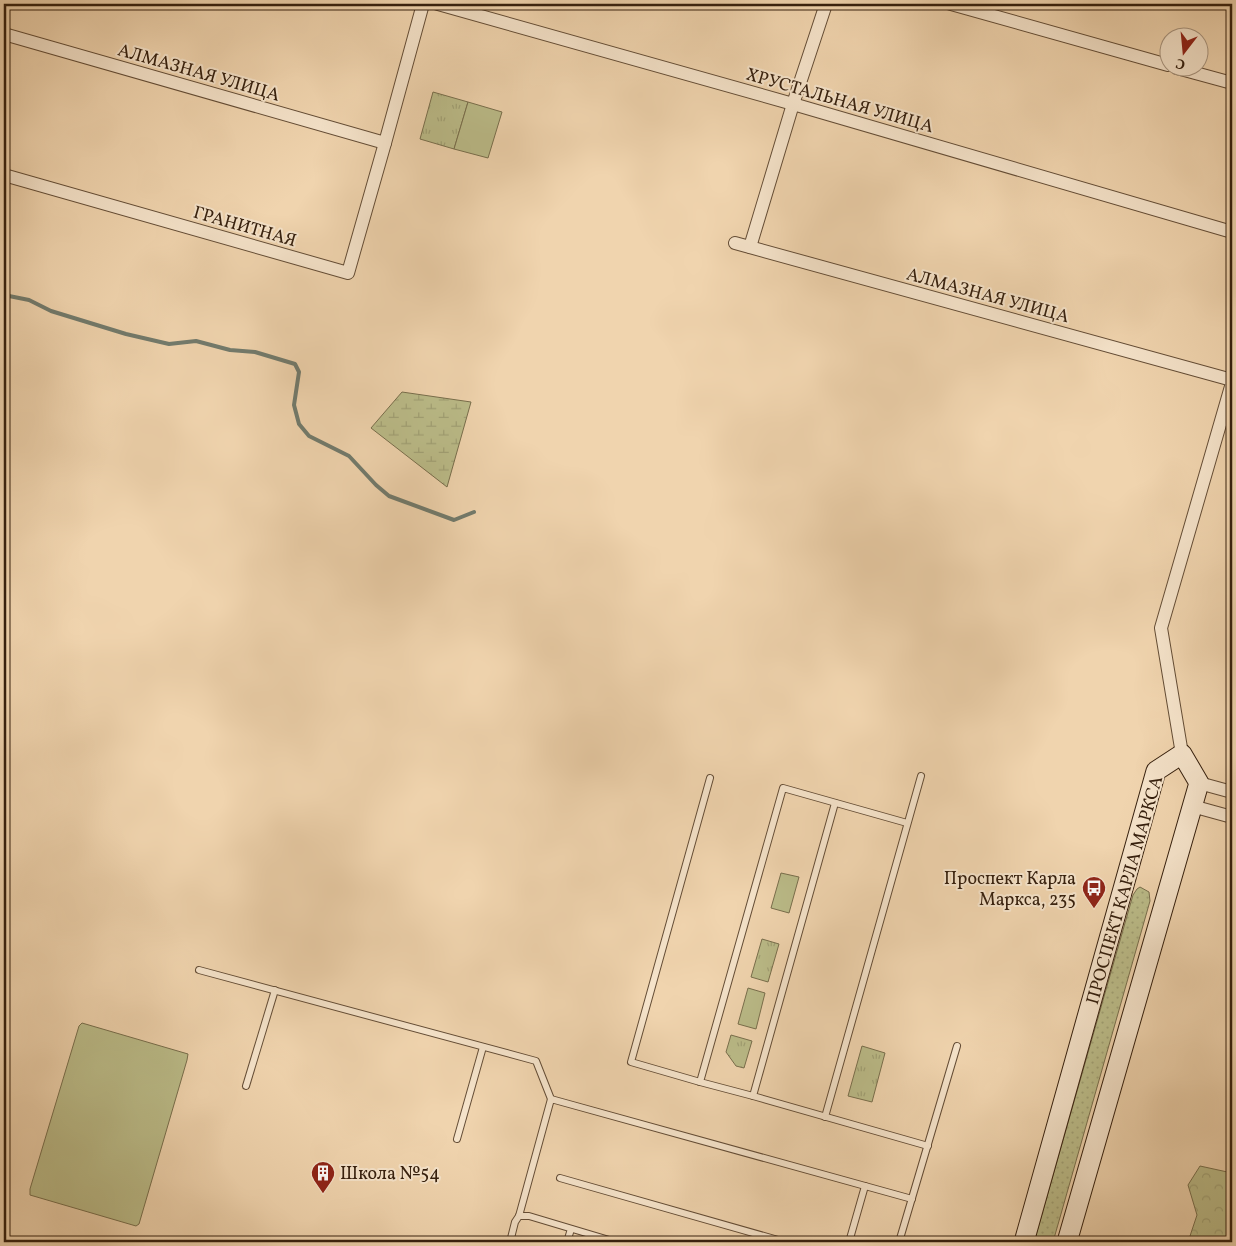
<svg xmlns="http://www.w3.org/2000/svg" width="1236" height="1246" font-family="Vollkorn,serif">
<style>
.grass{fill:url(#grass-dots);stroke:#786e4c}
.forest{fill:url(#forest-crowns);stroke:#786e4c}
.wetland{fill:url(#wetland-marsh);stroke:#786e4c}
.park{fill:url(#park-tufts);stroke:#786e4c}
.pitch{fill:#bbbc89;stroke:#786e4c}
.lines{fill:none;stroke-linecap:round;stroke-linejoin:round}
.stream{stroke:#727b6d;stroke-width:4}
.lane-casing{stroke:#644d36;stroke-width:8}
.street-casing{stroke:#644d36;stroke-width:14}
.secondary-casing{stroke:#36200e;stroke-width:21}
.lane{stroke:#f5e3ca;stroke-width:6}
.street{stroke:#f5e3ca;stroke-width:12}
.secondary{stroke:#f5e3ca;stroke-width:19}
.labels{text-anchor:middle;stroke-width:4;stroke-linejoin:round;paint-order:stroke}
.street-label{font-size:18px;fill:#36200e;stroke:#f5e3ca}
.poi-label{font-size:18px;fill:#36200e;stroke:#f5e3ca;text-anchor:end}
</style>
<defs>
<pattern id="grass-dots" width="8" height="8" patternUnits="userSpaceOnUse" patternTransform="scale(1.25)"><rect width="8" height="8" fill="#bbbc89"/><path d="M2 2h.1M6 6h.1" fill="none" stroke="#a1a175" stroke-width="1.8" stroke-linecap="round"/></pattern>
<pattern id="forest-crowns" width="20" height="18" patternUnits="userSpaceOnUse" patternTransform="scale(1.25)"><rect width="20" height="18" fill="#bbbc89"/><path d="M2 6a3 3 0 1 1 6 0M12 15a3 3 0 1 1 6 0" fill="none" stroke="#a1a175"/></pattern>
<pattern id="wetland-marsh" width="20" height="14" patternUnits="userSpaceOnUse" patternTransform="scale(1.25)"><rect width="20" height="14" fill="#bbbc89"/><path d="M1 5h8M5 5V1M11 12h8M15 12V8" fill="none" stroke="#a1a175"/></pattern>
<pattern id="park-tufts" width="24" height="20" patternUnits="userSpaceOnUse" patternTransform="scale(1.25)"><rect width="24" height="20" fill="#bbbc89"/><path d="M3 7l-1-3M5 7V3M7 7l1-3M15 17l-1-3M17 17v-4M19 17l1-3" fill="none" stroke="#a1a175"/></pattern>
</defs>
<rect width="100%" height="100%" fill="#f0d4ae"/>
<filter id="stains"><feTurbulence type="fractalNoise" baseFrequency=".004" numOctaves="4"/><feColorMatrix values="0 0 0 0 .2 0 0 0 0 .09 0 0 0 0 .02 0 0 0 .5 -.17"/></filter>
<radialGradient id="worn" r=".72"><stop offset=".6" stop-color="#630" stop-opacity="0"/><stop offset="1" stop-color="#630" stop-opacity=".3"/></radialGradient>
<!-- grass -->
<polygon class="grass" points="1140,887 1149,892 1150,901 1053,1242 1034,1242 1133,895 1137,889"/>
<!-- forest -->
<polygon class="forest" points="1200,1166 1232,1173 1232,1242 1188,1242 1197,1215 1188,1185"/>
<!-- wetland -->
<polygon class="wetland" points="402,392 471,402 447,487 371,428"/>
<!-- park -->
<g class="park">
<polygon points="433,92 468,102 454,149 420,139"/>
<polygon points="762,939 779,944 768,982 751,977"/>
<polygon points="731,1035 752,1041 744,1068 736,1066 726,1052"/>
<polygon points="862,1046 885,1053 872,1102 848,1096"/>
</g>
<!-- pitch -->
<g class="pitch">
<polygon points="468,102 502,112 488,158 454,149"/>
<polygon points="781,873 799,877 789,913 771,908"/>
<polygon points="748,988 765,993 756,1029 738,1024"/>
<polygon points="82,1023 188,1054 187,1060 139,1224 136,1226 30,1195 30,1189 79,1026"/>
</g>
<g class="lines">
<!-- stream -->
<polyline class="stream" points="4,295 29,300 51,311 126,334 169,344 196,341 230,350 255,352 295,364 299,372 294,405 299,424 309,436 349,456 376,485 389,496 454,520 474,512"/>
<!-- lane casing -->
<g class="lane-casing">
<g id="lane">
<polyline points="835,803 753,1096 928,1146"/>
<polyline points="199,970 536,1061 551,1099"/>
<polyline points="700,1082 631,1062 710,778"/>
<polyline points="246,1086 275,990"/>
<polyline points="753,1096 700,1082 783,788 907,823"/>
<polyline points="825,1117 921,776"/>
<polyline points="457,1139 483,1047"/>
<polyline points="560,1178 785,1242"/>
<polyline points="519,1216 529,1216 616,1242"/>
<polyline points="510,1242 515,1222 519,1216 551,1099 912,1199"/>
<polyline points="567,1242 571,1229"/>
<polyline points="849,1242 865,1186"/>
<polyline points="899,1242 957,1046"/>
</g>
</g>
<!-- street casing -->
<g class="street-casing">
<g id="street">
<polyline points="438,4 793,104 1232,232"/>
<polyline points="951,4 1168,65"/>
<polyline points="4,34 385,143"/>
<polyline points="1177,68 1232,83"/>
<polyline points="4,175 348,273 385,143 423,4"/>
<polyline points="735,243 1232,380"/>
<polyline points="750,247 793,104 826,4"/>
<polyline points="1182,754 1161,628 1232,383"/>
<polyline points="1199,783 1232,792"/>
<polyline points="1192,806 1232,817"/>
</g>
</g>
<!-- secondary casing -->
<g class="secondary-casing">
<polyline id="secondary" points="1024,1242 1156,771 1182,754 1199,783 1067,1242"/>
</g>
<!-- lane -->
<use href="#lane" class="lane"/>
<!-- street -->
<use href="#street" class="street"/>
<!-- secondary -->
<use href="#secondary" class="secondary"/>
</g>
<!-- icons -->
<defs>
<g id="bus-pin" transform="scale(1.25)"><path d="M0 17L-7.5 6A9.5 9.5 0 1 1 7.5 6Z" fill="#8f2418" stroke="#f5e3ca"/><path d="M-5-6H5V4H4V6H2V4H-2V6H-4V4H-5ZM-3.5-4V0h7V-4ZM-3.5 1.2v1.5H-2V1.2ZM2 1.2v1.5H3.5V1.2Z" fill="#fff"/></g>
<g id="building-pin" transform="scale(1.25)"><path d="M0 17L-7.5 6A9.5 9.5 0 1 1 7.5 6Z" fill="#8f2418" stroke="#f5e3ca"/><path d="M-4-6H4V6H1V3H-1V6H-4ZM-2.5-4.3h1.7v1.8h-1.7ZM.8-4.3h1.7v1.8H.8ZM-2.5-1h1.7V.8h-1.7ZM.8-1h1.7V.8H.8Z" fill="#fff"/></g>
</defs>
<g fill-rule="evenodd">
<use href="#bus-pin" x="1094" y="888"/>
<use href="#building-pin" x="323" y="1173"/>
</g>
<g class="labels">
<!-- street labels -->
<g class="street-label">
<text transform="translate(199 72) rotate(16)" y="6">АЛМАЗНАЯ УЛИЦА</text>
<text transform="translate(840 100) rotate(16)" y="6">ХРУСТАЛЬНАЯ УЛИЦА</text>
<text transform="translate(245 226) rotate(16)" y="6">ГРАНИТНАЯ</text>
<text transform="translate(988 295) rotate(15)" y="6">АЛМАЗНАЯ УЛИЦА</text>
<text transform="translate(1124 890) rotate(-74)" y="6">ПРОСПЕКТ КАРЛА МАРКСА</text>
</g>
<!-- poi labels -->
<g class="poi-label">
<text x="1076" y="884">Проспект Карла<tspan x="1076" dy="21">Маркса, 235</tspan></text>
<text x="340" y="1179" text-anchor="start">Школа №54</text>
</g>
</g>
<!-- margin -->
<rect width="1236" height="1246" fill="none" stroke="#f0d4ae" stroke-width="20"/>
<rect x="5" y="5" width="1226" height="1236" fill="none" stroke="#36200e" stroke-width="2.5"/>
<rect x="10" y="10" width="1216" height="1226" fill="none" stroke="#36200e"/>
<!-- north arrow -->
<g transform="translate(1184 52) rotate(196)"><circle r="24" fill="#f5e3ca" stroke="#a9957f"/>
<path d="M0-4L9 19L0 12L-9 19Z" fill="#8f2418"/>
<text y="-8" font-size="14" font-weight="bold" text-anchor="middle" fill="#36200e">С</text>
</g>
<rect width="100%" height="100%" filter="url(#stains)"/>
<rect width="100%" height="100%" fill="url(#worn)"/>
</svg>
